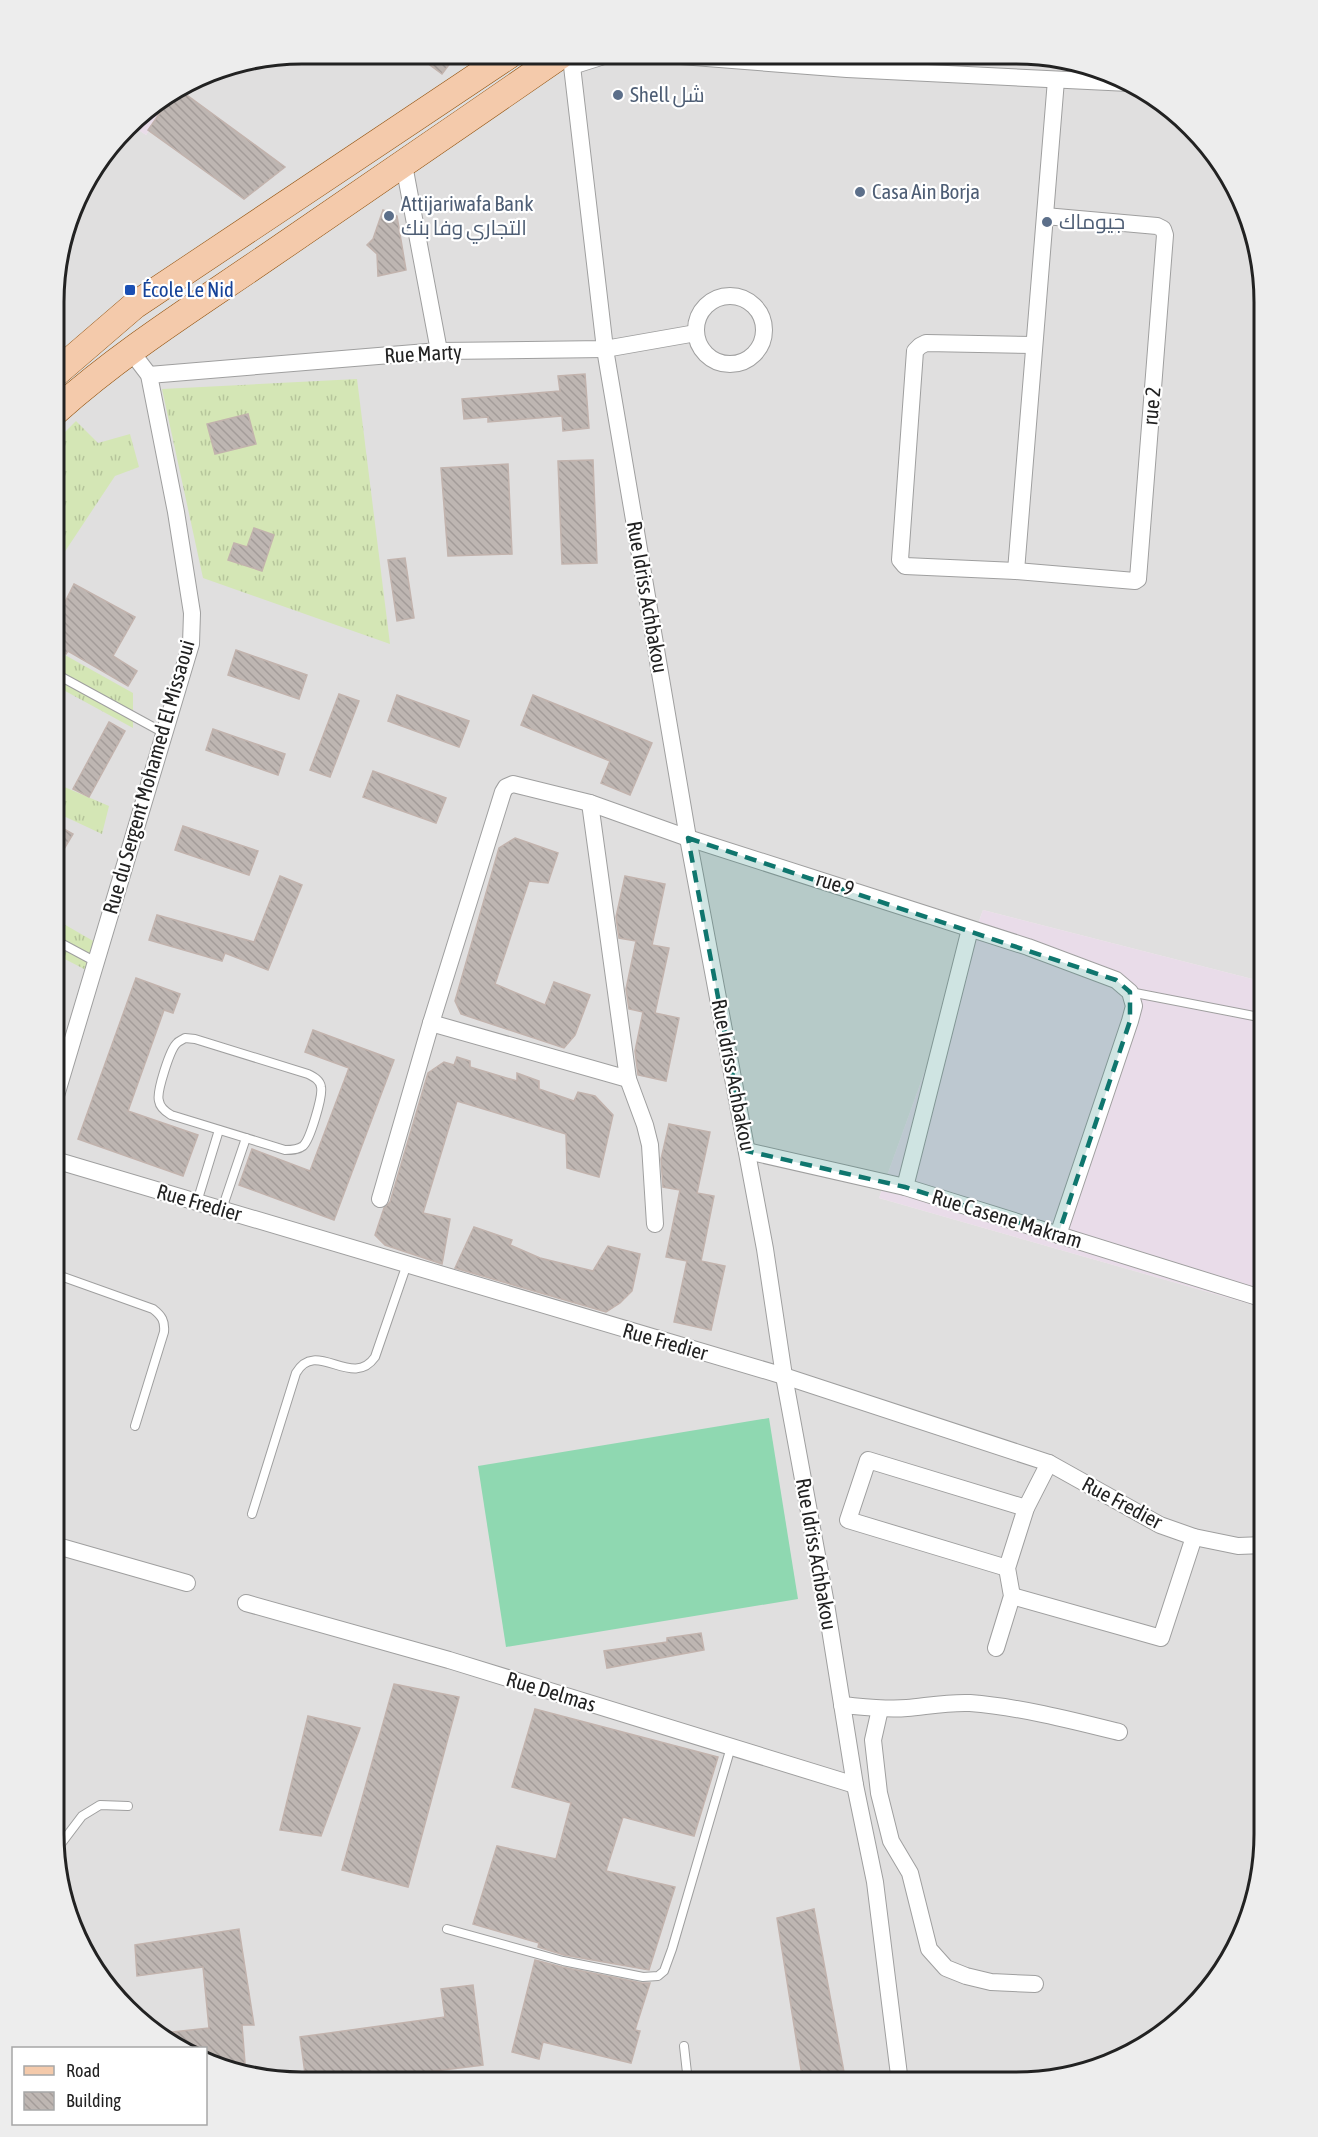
<svg xmlns="http://www.w3.org/2000/svg" width="1318" height="2137" font-family="'Asap Condensed',Cairo,sans-serif">
<style>
.residential{fill:#e0dfdf}
.industrial{fill:#e9dce9}
.grass{fill:url(#grass-tufts)}
.pitch{fill:#8fd8b1}
.building{fill:url(#building-back-hatch);stroke:#c2b3ad;stroke-width:1.5}
.lines{fill:none;stroke-linecap:round;stroke-linejoin:round}
.service-casing{stroke:#9f9f9f;stroke-width:10}
.minor-casing{stroke:#9f9f9f;stroke-width:18}
.primary-casing{stroke:#92520e;stroke-width:28}
.service{stroke:#fff;stroke-width:8}
.minor{stroke:#fff;stroke-width:16}
.primary{stroke:#f4caab;stroke-width:27}
.marked{fill:#0f766e;fill-opacity:0.2;stroke:#0f766e;stroke-width:4.5;stroke-dasharray:12 8;stroke-linejoin:round}
.service-dot{fill:#5c6f8a;stroke:#fff;stroke-width:2}
.transit-dot{fill:#1a4fb4;stroke:#fff;stroke-width:2}
.labels{text-anchor:middle;stroke-width:4.5;stroke-linejoin:round;paint-order:stroke}
.service-label{font-size:21px;fill:#4e5e75;stroke:#fff;text-anchor:start}
.transit-label{font-size:21px;fill:#164399;stroke:#fff;text-anchor:start}
.street-label{font-size:21px;fill:#222;stroke:#fff}
.rim{fill:none;stroke:#222;stroke-width:3}
</style>
<defs>
<pattern id="grass-tufts" width="24" height="20" patternUnits="userSpaceOnUse" patternTransform="scale(1.5)"><rect width="24" height="20" fill="#d4e6b5"/><path d="M3 7l-1-3M5 7V3M7 7l1-3M15 17l-1-3M17 17v-4M19 17l1-3" fill="none" stroke="#b6c59b"/></pattern>
<pattern id="building-back-hatch" width="6" height="6" patternUnits="userSpaceOnUse" patternTransform="scale(1.5)"><rect width="6" height="6" fill="#beb6b2"/><path d="M-1 5l2 2M0 0l6 6M5-1l2 2" fill="none" stroke="#a39c99"/></pattern>
</defs>
<rect width="100%" height="100%" fill="#f1edea"/>
<!-- residential -->
<polygon class="residential" points="302,54 1048,56 1111,73 1167,106 1213,151 1245,208 1264,302 1264,982 983,910 879,1198 1264,1308 1263,1851 1245,1929 1213,1986 1167,2031 1110,2064 1016,2083 270,2081 208,2064 206,2063 206,2048 180,2048 151,2032 106,1986 73,1929 54,1835 56,270 80,192 131,125 146,135 172,95 208,73"/>
<!-- industrial -->
<g class="industrial">
<polygon points="172,95 146,135 131,125 138,116"/>
<polygon points="983,910 1264,982 1264,1308 879,1198"/>
</g>
<!-- grass -->
<g class="grass">
<polygon points="357,379 390,644 203,578 162,389"/>
<polygon points="76,421 98,443 130,434 139,467 115,476 56,565 56,441"/>
<polygon points="56,650 133,693 133,728 56,686"/>
<polygon points="55,783 109,806 102,834 55,812"/>
<polygon points="55,919 95,942 86,970 55,954"/>
</g>
<!-- pitch -->
<polygon class="pitch" points="769,1418 798,1599 506,1647 478,1466"/>
<!-- building -->
<g class="building">
<polygon points="415,54 457,54 442,74"/>
<polygon points="180,90 285,167 244,199 148,130 173,94"/>
<polygon points="383,210 397,216 406,270 378,276 377,254 367,245 373,239"/>
<polygon points="585,374 589,428 563,431 562,416 488,422 488,417 464,419 462,399 560,391 558,376"/>
<polygon points="248,414 256,444 215,454 207,424"/>
<polygon points="593,460 597,563 562,564 558,461"/>
<polygon points="508,464 512,554 448,556 441,468"/>
<polygon points="254,528 274,535 262,571 228,560 234,543 247,547"/>
<polygon points="405,558 414,618 397,621 388,560"/>
<polygon points="74,584 135,617 113,656 137,671 128,686 68,651 66,654 56,648 56,620"/>
<polygon points="236,650 307,675 299,699 228,675"/>
<polygon points="339,694 359,701 330,777 310,770"/>
<polygon points="397,695 469,721 459,747 388,721"/>
<polygon points="533,695 652,743 630,795 601,783 610,761 521,725"/>
<polygon points="109,722 125,731 89,797 73,789"/>
<polygon points="213,729 285,754 278,775 206,750"/>
<polygon points="373,771 446,798 436,823 363,797"/>
<polygon points="55,824 73,834 55,864"/>
<polygon points="183,826 258,851 249,875 175,850"/>
<polygon points="515,838 558,853 548,883 529,881 495,984 545,1005 554,982 590,995 575,1035 564,1048 461,1014 455,1001 499,848"/>
<polygon points="280,876 302,885 268,970 225,953 222,961 149,940 157,915 254,942"/>
<polygon points="625,876 665,884 652,945 669,948 655,1013 679,1018 666,1081 638,1075 635,1051 643,1012 629,1009 626,989 636,941 619,938 616,917"/>
<polygon points="136,978 180,994 173,1013 164,1010 128,1111 198,1135 183,1176 78,1139"/>
<polygon points="313,1030 394,1060 334,1220 239,1185 252,1149 310,1171 349,1068 305,1052"/>
<polygon points="457,1057 470,1061 470,1067 517,1081 517,1073 539,1081 539,1089 574,1101 578,1092 595,1096 613,1115 599,1177 567,1168 566,1134 457,1101 423,1213 450,1219 442,1264 385,1245 375,1235 384,1208 390,1202 428,1073 444,1062 454,1065"/>
<polygon points="669,1124 710,1132 697,1193 714,1196 701,1261 725,1266 711,1330 674,1322 687,1261 666,1257 680,1190 663,1187 661,1159"/>
<polygon points="474,1227 512,1240 510,1245 540,1258 593,1271 608,1246 640,1254 632,1291 620,1303 606,1312 455,1268"/>
<polygon points="701,1633 704,1650 607,1668 604,1651 667,1642 667,1638"/>
<polygon points="394,1684 459,1697 408,1887 342,1870"/>
<polygon points="535,1709 718,1757 694,1836 623,1817 606,1871 675,1887 649,1970 564,1955 538,1947 539,1943 473,1924 497,1846 556,1859 571,1803 512,1787"/>
<polygon points="308,1716 360,1728 321,1836 280,1830"/>
<polygon points="814,1909 846,2083 803,2082 777,1918"/>
<polygon points="239,1929 254,2025 242,2025 245,2063 215,2066 206,2063 206,2049 180,2049 154,2034 209,2028 203,1967 137,1976 135,1945"/>
<polygon points="535,1960 562,1967 642,1983 650,1983 635,2030 640,2031 631,2063 543,2042 539,2059 512,2052"/>
<polygon points="473,1985 483,2065 427,2072 428,2081 306,2081 300,2037 445,2017 441,1989"/>
</g>
<g class="lines">
<!-- service casing -->
<g class="service-casing">
<g id="service">
<polyline points="56,674 164,733"/>
<polyline points="55,940 96,962"/>
<polyline points="1130,992 1264,1018"/>
<path d="M185,1038L195,1039L308,1074C314,1077 320,1080 321,1087C323,1096 310,1140 303,1146C298,1150 291,1150 285,1150L171,1115C166,1112 160,1108 159,1101C156,1093 170,1049 177,1043C179,1041 182,1040 185,1038Z"/>
<polyline points="197,1202 219,1130"/>
<polyline points="222,1209 246,1138"/>
<path d="M55,1274L153,1309C162,1316 165,1321 164,1332L135,1426"/>
<path d="M252,1514L296,1373C316,1338 352,1390 375,1357L407,1264"/>
<polyline points="57,1849 82,1816 100,1805 128,1806"/>
<polyline points="447,1929 563,1961 643,1977 658,1976 664,1971 672,1949 731,1747"/>
<polyline points="684,2046 688,2082"/>
</g>
</g>
<!-- minor casing -->
<g class="minor-casing">
<g id="minor">
<polyline points="668,55 847,69 1129,83"/>
<polyline points="568,57 572,66 607,55"/>
<polyline points="572,66 605,349 688,838 765,1249 784,1376 826,1604 855,1785 875,1882 900,2083"/>
<polyline points="404,165 439,351"/>
<circle cx="730" cy="330" r="34"/>
<polyline points="1034,345 926,343 920,346 915,351 900,560 905,566 1016,571 1135,581 1138,579 1165,235 1163,229 1157,226 1045,216"/>
<polyline points="149,375 439,351 605,349 696,333"/>
<polyline points="1016,571 1056,80"/>
<polyline points="590,803 628,1079 645,1125 650,1145 655,1224"/>
<polyline points="431,1023 628,1079"/>
<polyline points="55,1099 191,644 192,613 176,512 149,375 130,350"/>
<polyline points="747,1151 905,1187 1264,1299"/>
<polyline points="55,1160 784,1376 1049,1463 1160,1525 1194,1537 1238,1546 1264,1545"/>
<polyline points="905,1187 970,929"/>
<polyline points="380,1199 431,1023 503,792 506,787 513,784 590,803 688,838 1028,947 1116,980 1130,992 1134,1006 1130,1021 1058,1235"/>
<polyline points="54,1545 187,1583"/>
<polyline points="1007,1568 848,1520 868,1460 1026,1508"/>
<polyline points="1012,1596 1161,1638 1194,1537"/>
<polyline points="246,1603 449,1660 855,1785"/>
<polyline points="996,1648 1012,1596 1007,1568 1026,1508 1049,1463"/>
<path d="M842,1705C864,1707 885,1710 907,1708C928,1706 949,1702 970,1703C1020,1707 1071,1720 1119,1732"/>
<polyline points="880,1709 873,1740 879,1793 891,1841 910,1873 929,1949 946,1968 966,1976 991,1982 1035,1984"/>
</g>
</g>
<!-- primary casing -->
<g class="primary-casing">
<g id="primary">
<polyline points="56,373 135,305 509,55"/>
<path d="M56,411C123,351 199,304 273,253C369,188 465,121 561,55"/>
</g>
</g>
<!-- service -->
<use href="#service" class="service"/>
<!-- minor -->
<use href="#minor" class="minor"/>
<!-- primary -->
<use href="#primary" class="primary"/>
</g>
<!-- marked area -->
<path class="marked" d="M688,838L1116,980L1130,992V1021L1058,1235L905,1187L747,1151Z"/>
<!-- markers -->
<g class="service-dot">
<circle cx="618" cy="95" r="6"/>
<circle cx="860" cy="192" r="6"/>
<circle cx="389" cy="216" r="6"/>
<circle cx="1047" cy="222" r="6"/>
</g>
<rect class="transit-dot" x="124" y="284" width="12" height="12" rx="3"/>
<g class="labels">
<!-- service labels -->
<g class="service-label">
<text x="630" y="102">Shell شل</text>
<text x="872" y="199">Casa Ain Borja</text>
<text x="401" y="211">Attijariwafa Bank<tspan x="401" dy="24">التجاري وفا بنك</tspan></text>
<text x="1059" y="229">جيوماك</text>
</g>
<!-- transit labels -->
<g class="transit-label">
<text x="142" y="297">École Le Nid</text>
</g>
<!-- street labels -->
<g class="street-label">
<text transform="translate(423 354) rotate(-3)" y="7">Rue Marty</text>
<text transform="translate(1152 406) rotate(-85)" y="7">rue 2</text>
<text transform="translate(647 597) rotate(80)" y="7">Rue Idriss Achbakou</text>
<text transform="translate(149 777) rotate(-74)" y="7">Rue du Sergent Mohamed El Missaoui</text>
<text transform="translate(835 884) rotate(17)" y="7">rue 9</text>
<text transform="translate(733 1075) rotate(79)" y="7">Rue Idriss Achbakou</text>
<text transform="translate(199 1203) rotate(16)" y="7">Rue Fredier</text>
<text transform="translate(1007 1219) rotate(17)" y="7">Rue Casene Makram</text>
<text transform="translate(665 1342) rotate(16)" y="7">Rue Fredier</text>
<text transform="translate(1122 1503) rotate(28)" y="7">Rue Fredier</text>
<text transform="translate(816 1554) rotate(80)" y="7">Rue Idriss Achbakou</text>
<text transform="translate(551 1692) rotate(17)" y="7">Rue Delmas</text>
</g>
</g>
<!-- crop -->
<path d="M0 0H1318V2137H0ZM302 64H1016A238 238 0 0 1 1254 302V1834A238 238 0 0 1 1016 2072H302A238 238 0 0 1 64 1834V302A238 238 0 0 1 302 64Z" fill="#ededed" fill-rule="evenodd"/>
<path class="rim" d="M302 64H1016A238 238 0 0 1 1254 302V1834A238 238 0 0 1 1016 2072H302A238 238 0 0 1 64 1834V302A238 238 0 0 1 302 64Z"/>
<!-- legend -->
<rect x="12" y="2047" width="195" height="78" fill="#ffffff" stroke="#a7a7a7" stroke-width="1.5"/>
<rect x="24" y="2066" width="30" height="9" fill="#f4caab" stroke="#a7a7a7" stroke-width="1.5"/>
<text x="66" y="2077" font-size="18" fill="#222222">Road</text>
<rect x="24" y="2092" width="30" height="18" fill="url(#building-back-hatch)" stroke="#a7a7a7" stroke-width="1.5"/>
<text x="66" y="2107" font-size="18" fill="#222222">Building</text>
</svg>
